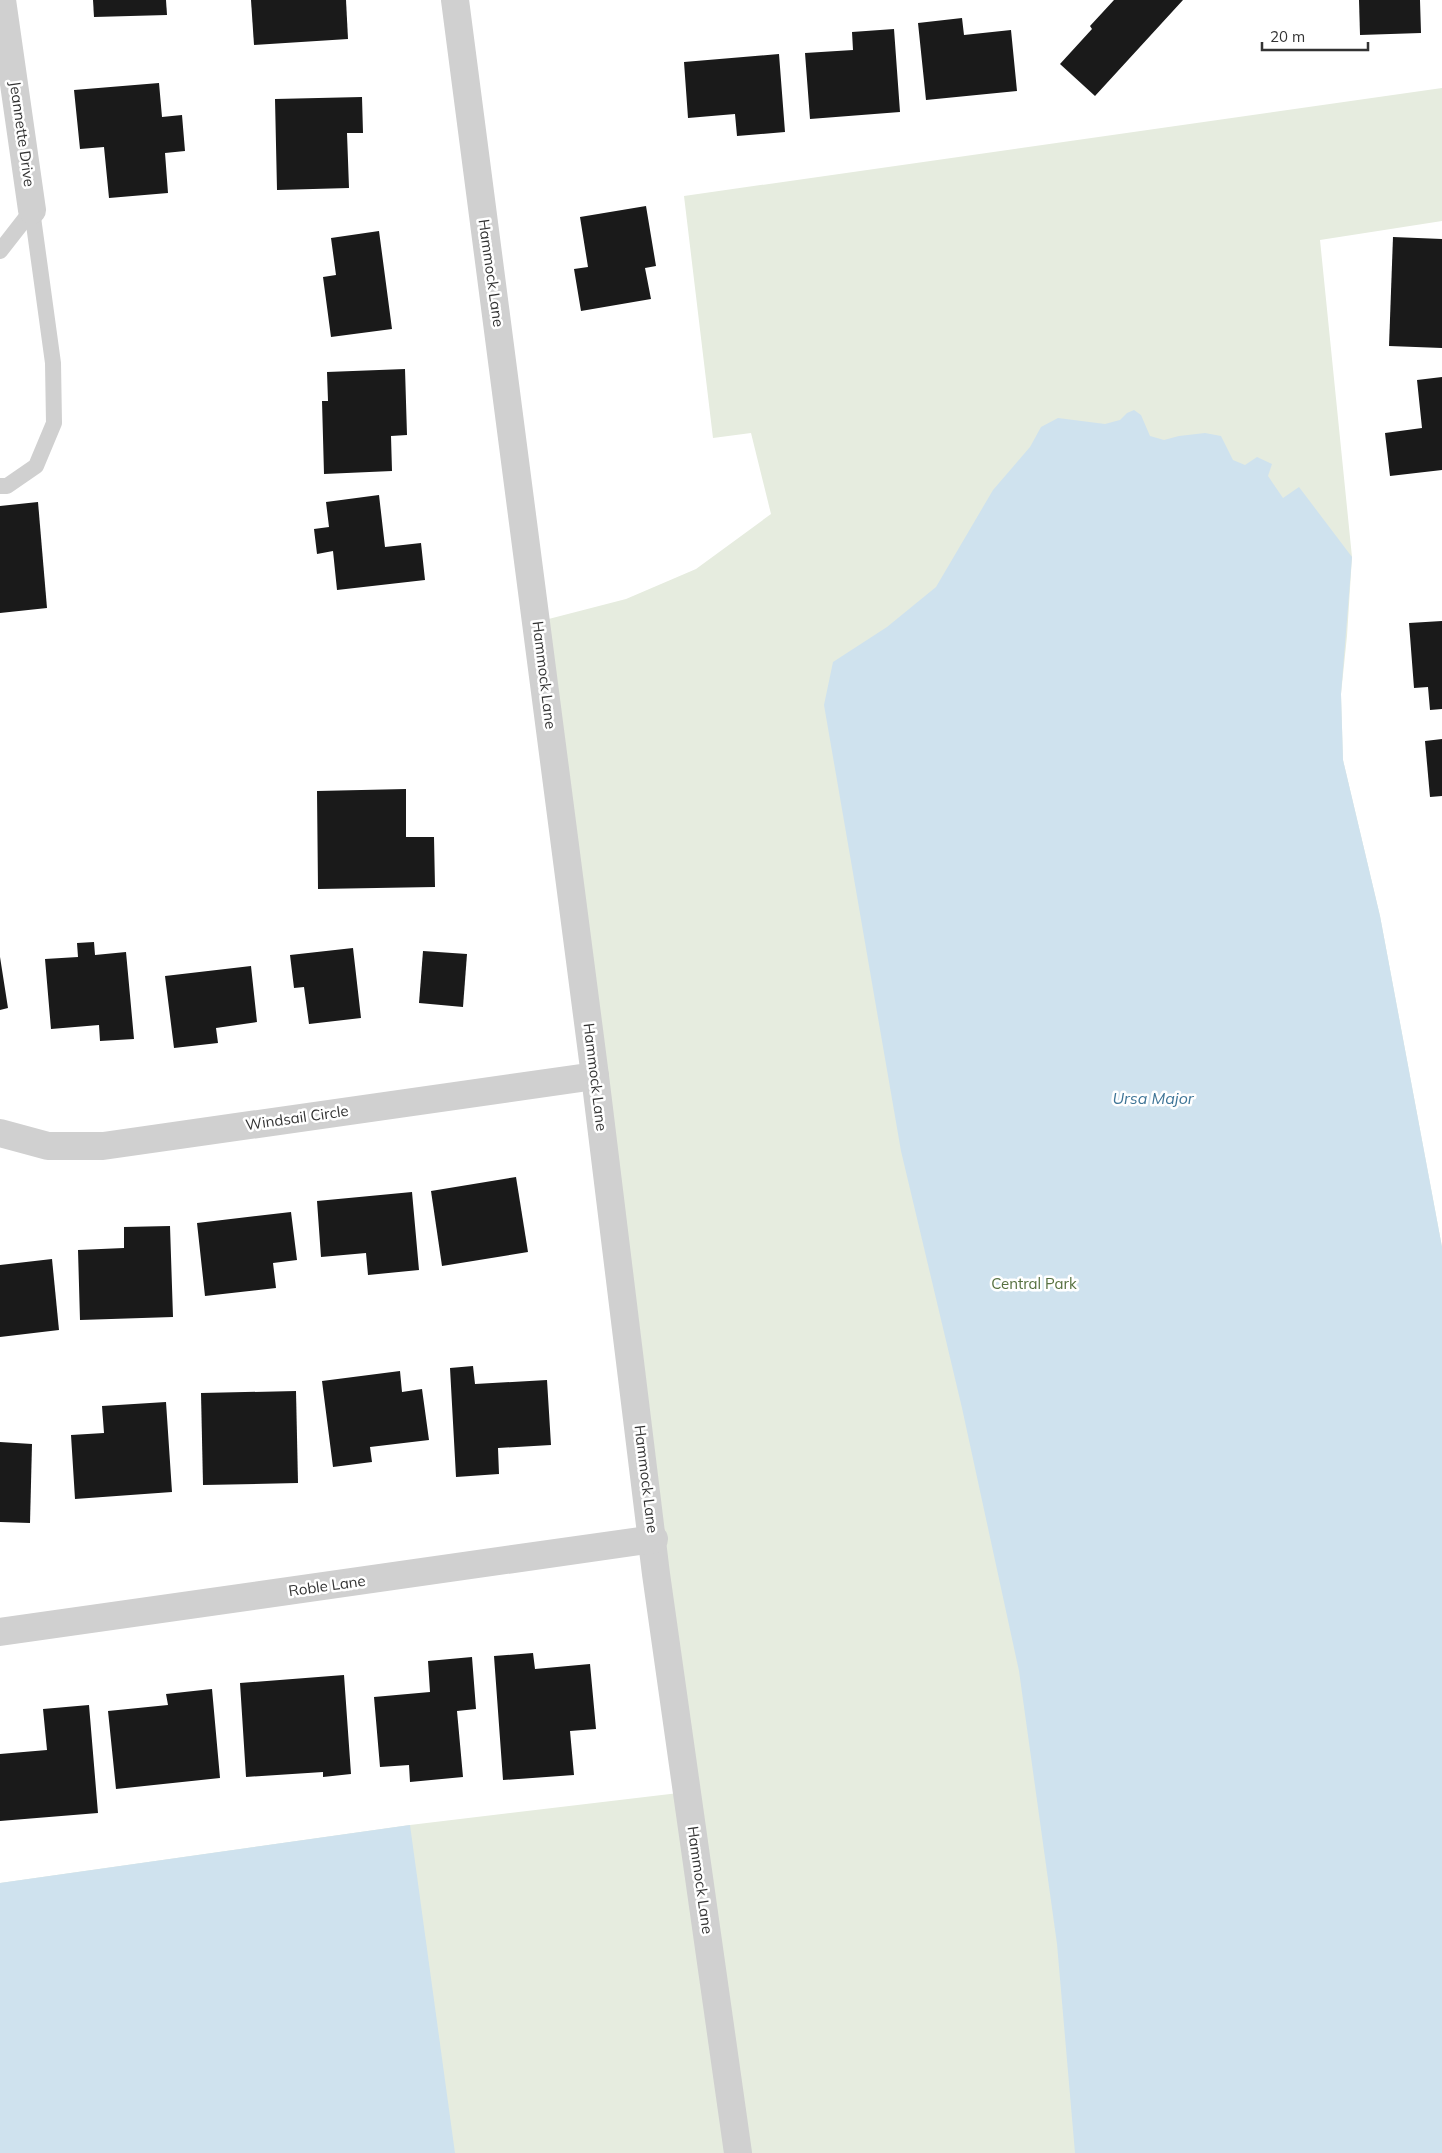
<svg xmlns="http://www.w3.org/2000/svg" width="1442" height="2153" font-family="Mulish,sans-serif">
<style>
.green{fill:#e6ecdf}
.water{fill:#cfe2ee}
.building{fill:#1a1a1a}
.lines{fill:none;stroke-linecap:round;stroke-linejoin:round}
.service{stroke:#d0d0d0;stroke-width:16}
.minor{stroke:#d0d0d0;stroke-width:28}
.labels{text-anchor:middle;stroke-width:5;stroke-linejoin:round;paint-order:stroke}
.street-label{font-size:15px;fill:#333;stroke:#fff}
.park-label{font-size:15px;fill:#56703f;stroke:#fff}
.water-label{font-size:16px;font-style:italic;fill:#3f7597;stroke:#fff}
</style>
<rect width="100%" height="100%" fill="#fff"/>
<!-- green -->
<polygon class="green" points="1442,88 1442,221 1320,240 1352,557 1347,636 1341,694 1343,760 1380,916 1442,1247 1442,2153 0,2153 0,1883 410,1825 687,1792 537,622 626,599 696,569 771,514 751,433 713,438 684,196"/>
<!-- water -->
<g class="water">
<polygon points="1134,410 1141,415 1150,436 1164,440 1179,436 1205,433 1221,436 1233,460 1245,465 1257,457 1272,464 1268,476 1283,498 1299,487 1352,557 1341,694 1343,760 1380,916 1442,1247 1442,2153 1075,2153 1057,1944 1019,1671 962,1408 901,1151 824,705 833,662 887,627 936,587 993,490 1030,447 1041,427 1058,418 1105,424 1120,420 1127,413"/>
<polygon points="410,1825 455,2153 0,2153 0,1883"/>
</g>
<!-- building -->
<g class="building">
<polygon points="93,0 166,0 167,15 94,17"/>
<polygon points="251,0 346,0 348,39 254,45"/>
<polygon points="1114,0 1183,0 1095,96 1060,64 1092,29 1090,26"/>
<polygon points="1359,0 1420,0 1421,33 1360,35"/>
<polygon points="962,18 964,35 1011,30 1017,91 926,100 918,23"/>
<polygon points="894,29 900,112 810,119 805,53 853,50 852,32"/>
<polygon points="779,54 785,132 737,136 735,114 688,118 684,62"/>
<polygon points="159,83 162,117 182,115 185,151 165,153 168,193 109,198 104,147 80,149 74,90"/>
<polygon points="362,97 363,133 347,133 349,188 277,190 275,99"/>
<polygon points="646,206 656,266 645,268 651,299 581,311 574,269 588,267 580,217"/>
<polygon points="379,231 392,329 331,337 323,277 336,275 331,238"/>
<polygon points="1393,237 1442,239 1442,348 1389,346"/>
<polygon points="405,369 407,435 391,436 392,471 324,474 322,401 328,401 327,372"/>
<polygon points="1442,377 1442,470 1390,476 1385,433 1422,428 1417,380"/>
<polygon points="379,495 385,547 421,543 425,580 337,590 333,551 317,554 314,529 329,527 326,502"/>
<polygon points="38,502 47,608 0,613 0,506"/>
<polygon points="1442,621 1442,709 1430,710 1428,687 1414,688 1409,623"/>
<polygon points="1442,739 1442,796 1430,797 1425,741"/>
<polygon points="406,789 406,837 434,837 435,887 318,889 317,791"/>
<polygon points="94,942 95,955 126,952 134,1039 100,1041 99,1025 51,1029 45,959 78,957 77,943"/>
<polygon points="353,948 361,1018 309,1024 304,987 294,988 290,955"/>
<polygon points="423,951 467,954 463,1007 419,1003"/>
<polygon points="0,957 8,1008 0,1010"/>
<polygon points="251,966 257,1022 216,1028 218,1043 174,1048 165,976"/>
<polygon points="516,1177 528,1252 442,1266 431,1191"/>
<polygon points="412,1192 419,1270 368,1275 366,1253 321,1257 317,1201"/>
<polygon points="291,1212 297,1260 273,1263 276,1288 205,1296 197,1223"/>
<polygon points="170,1226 173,1317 80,1320 78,1250 124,1248 124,1227"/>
<polygon points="52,1259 59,1330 0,1337 0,1265"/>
<polygon points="473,1366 475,1384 547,1380 551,1445 498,1448 499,1474 456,1477 450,1368"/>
<polygon points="400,1371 402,1392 422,1389 429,1440 370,1447 372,1462 333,1467 322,1381"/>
<polygon points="296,1391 298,1483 203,1485 201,1393"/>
<polygon points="166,1402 172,1492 75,1499 71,1435 104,1433 102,1406"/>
<polygon points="0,1442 32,1444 30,1523 0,1522"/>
<polygon points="533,1653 535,1669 590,1664 596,1729 570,1731 574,1775 503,1780 494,1656"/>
<polygon points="472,1657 476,1709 457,1711 463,1777 410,1782 409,1765 380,1767 374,1697 430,1692 428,1661"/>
<polygon points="344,1675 351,1774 323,1777 323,1772 246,1777 240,1683"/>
<polygon points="212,1689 220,1778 116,1789 108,1711 168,1705 166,1694"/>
<polygon points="89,1705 98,1813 0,1821 0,1754 47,1750 43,1709"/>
</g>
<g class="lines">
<!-- service -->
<g class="service">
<polyline points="0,251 32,210"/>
<polyline points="0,486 7,486 36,466 54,423 53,363 32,210"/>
</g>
<!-- minor -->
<g class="minor">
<polyline points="2,0 32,210"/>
<polyline points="455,0 595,1076 656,1574 738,2153"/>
<polyline points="0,1133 48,1146 103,1146 595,1076"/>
<polyline points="0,1632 654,1539"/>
</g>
</g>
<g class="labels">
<!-- street labels -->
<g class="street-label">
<text transform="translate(22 134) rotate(82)" y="5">Jeannette Drive</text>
<text transform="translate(491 273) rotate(82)" y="5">Hammock Lane</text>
<text transform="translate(544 675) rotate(83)" y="5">Hammock Lane</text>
<text transform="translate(595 1077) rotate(83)" y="5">Hammock Lane</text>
<text transform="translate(297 1118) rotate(-8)" y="5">Windsail Circle</text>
<text transform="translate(646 1479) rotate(83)" y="5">Hammock Lane</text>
<text transform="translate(327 1586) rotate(-8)" y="5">Roble Lane</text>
<text transform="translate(700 1880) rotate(82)" y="5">Hammock Lane</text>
</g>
<!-- park labels -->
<g class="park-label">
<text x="1034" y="1289">Central Park</text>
</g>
<!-- water labels -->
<g class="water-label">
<text x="1153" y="1104">Ursa Major</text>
</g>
</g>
<!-- scale -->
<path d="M1262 42v8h106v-8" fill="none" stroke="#333333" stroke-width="2.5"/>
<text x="1270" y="42" font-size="15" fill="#333333" stroke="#ffffff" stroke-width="4" paint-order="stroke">20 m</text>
</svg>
